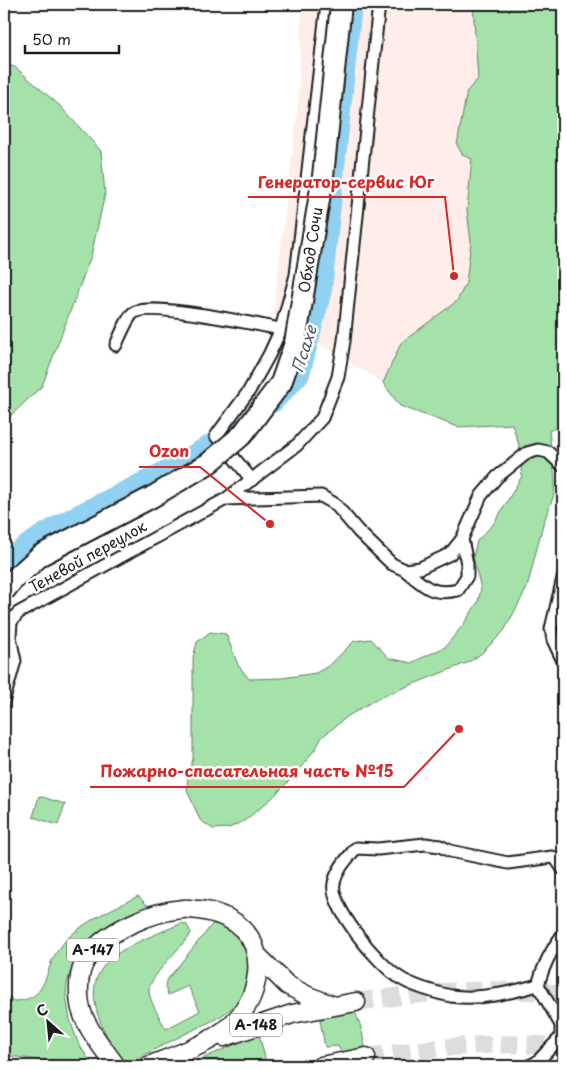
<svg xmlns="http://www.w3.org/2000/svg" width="567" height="1070" font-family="'Playpen Sans',sans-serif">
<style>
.built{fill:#feede8}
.green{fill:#a5e2aa;stroke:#607f63}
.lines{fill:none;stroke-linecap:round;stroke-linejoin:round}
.river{stroke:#90d1f1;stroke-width:22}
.primary-tunnel{stroke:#ddd;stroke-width:18;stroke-dasharray:18 9;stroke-linecap:butt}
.street-casing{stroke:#1c1c1c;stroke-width:15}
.primary-casing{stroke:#1c1c1c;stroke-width:21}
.street{stroke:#fff;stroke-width:11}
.primary{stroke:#fff;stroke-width:18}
.highway-bridge-casing{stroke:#1c1c1c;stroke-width:24;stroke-linecap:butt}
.highway-bridge{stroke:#fff;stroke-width:20}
.labels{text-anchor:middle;stroke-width:5;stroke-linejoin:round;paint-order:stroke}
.shield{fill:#fff;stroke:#606060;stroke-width:1}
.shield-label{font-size:14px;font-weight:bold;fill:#1c1c1c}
.street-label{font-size:15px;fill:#1c1c1c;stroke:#fff}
.water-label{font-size:16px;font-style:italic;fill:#455b67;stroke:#fff}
.leader{fill:none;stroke:#d62828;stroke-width:2}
.callout-dot{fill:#d62828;stroke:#fff;stroke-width:2}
.callout-label{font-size:16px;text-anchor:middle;font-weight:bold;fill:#d62828;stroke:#fff;stroke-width:5;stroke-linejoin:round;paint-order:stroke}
</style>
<rect width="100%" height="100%" fill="#fff"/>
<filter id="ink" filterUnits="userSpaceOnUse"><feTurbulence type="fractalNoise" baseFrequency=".02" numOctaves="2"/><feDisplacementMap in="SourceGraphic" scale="10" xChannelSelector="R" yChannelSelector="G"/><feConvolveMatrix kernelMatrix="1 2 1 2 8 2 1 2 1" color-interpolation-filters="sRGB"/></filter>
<g filter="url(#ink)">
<!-- built -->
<polygon class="built" points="302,4 473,4 478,79 467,91 472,159 467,210 471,242 466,283 457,301 401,343 383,383 273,315 298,104"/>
<!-- green -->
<g class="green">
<polygon points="473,4 563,4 563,424 549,431 555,479 554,495 543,524 527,588 504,631 482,653 469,662 378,698 348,716 322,737 316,748 295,775 270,800 244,821 229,828 213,829 200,820 187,790 188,774 193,759 193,658 197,642 210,632 226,634 238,665 249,679 282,678 316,673 330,665 354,641 371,639 389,658 411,663 445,647 463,625 478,602 481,589 473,557 477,541 495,522 522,476 519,445 512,424 458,427 400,406 383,383 401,343 457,301 466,283 471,242 467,210 472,159 463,155 457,145 467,91 478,79"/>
<polygon points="4,65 15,67 59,105 101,151 105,194 91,256 42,386 4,422"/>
<polygon points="39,796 65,804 58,825 33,817"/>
<path d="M138,896L147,905L155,906L79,956L71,971L67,983L66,996L70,1020L78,1043L93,1066H61L39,1060L9,1056L4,1051V1040L7,1035L4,1026V1002L10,997L13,1001C42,1001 44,982 52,960C55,954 61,946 65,941C85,920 113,909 138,896Z"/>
<path d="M215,921C231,927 243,939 248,955C252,972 247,989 237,1002C225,1017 205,1024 189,1032C167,1043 146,1054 124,1065C104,1034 74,986 114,956C131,943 162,932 182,923L187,925L191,933L188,938C179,948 150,978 149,989C148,999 161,1020 166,1029L200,1011L188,986L168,995L165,987L166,981Z"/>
<path d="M351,1005C361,1021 364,1038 366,1057L352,1060L340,1050L338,1046L325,1047L320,1020Z"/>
<polygon points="259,1034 267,1066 185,1066"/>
</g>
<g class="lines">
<!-- river -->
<g class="river">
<polyline points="272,402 299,374 321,290 351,4"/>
<path d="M4,564C48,525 105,504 157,476C185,461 212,444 240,429"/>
</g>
<!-- primary-tunnel -->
<g class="primary-tunnel">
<path d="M356,1002C425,992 494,986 563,994"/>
<path d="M366,1057C430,1048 498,1040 563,1047"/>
</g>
<!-- street casing -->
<g class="street-casing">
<g id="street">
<path d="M116,345C120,336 126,321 132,314C145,300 258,325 281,329"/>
<polyline points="252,480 216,436 249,391 269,355 281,329 296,275 327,4"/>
<polyline points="226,499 321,496 335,504 358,531 392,564 405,570 420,568 450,554 462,539 481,496 497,477 527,453 538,450 548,452 563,466"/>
<path d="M405,570C424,586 432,596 458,590L467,576V564L462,539"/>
<polyline points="563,578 551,629 553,640 563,661"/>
<polyline points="4,699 15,661 10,637 11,622 18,613 226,499 297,445 322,418 338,377 344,341 379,4"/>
<path d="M538,985C509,993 480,1000 451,996C436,993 409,985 397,976C378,963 329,907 334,883C337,869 347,859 356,848L378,849L425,844L440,846L450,851L508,863L552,857L556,859L563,869"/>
<path d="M529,1066L537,1062L561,1037V1025L538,985C543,966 551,950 563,934"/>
</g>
</g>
<!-- primary casing -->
<g class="primary-casing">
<g id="primary">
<polyline points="258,956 287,985 308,996 332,1005"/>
<polyline points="224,1037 292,1014 356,1002"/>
<path d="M116,1066C104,1049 83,1025 80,1004C78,991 78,972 86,960C102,932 153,911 183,909C188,908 194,910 199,910C235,915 261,935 257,974C251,1032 194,1048 148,1066"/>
<polyline points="321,1066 366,1057"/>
</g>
</g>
<!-- street -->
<use href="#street" class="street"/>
<!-- primary -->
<use href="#primary" class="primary"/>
<!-- highway-bridge casing -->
<g class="highway-bridge-casing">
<polyline id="highway-bridge" points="4,591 12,581 41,555 152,497 209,463 242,435 281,383 295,343 323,176 341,4"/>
</g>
<!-- highway-bridge -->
<use href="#highway-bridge" class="highway-bridge"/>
</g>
</g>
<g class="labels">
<!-- shield labels -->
<g class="shield">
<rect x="67" y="938.5" width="52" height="23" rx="4"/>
<rect x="230" y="1013.5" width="52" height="23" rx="4"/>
</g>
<g class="shield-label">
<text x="93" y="955">А-147</text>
<text x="256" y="1030">А-148</text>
</g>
<!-- street labels -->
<g class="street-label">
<text transform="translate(311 250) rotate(-81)" y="5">Обход Сочи</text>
<text transform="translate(88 557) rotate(-29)" y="5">Теневой переулок</text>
</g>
<!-- water labels -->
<g class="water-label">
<text transform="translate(304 349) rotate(-72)" y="6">Псахе</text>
</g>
</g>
<!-- callouts -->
<path class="leader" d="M454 276L445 197H248M270 524L200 467H139M459 729L404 787H90"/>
<g class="callout-dot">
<circle cx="454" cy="276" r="5"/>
<circle cx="270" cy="524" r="5"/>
<circle cx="459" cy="729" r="5"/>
</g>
<g class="callout-label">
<text x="346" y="188">Генератор-сервис Юг</text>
<text x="169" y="457">Ozon</text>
<text x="247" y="777">Пожарно-спасательная часть №15</text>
</g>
<!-- margin -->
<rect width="567" height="1070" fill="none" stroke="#fff" stroke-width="20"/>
<rect x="10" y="10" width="547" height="1050" fill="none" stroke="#1c1c1c" stroke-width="2" filter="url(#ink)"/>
<!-- north arrow -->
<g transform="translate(48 1022) rotate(333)" stroke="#ffffff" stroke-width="4" paint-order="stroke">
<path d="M0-4L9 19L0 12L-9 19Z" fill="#1c1c1c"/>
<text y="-8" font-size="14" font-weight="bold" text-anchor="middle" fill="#1c1c1c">С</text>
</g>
<!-- scale -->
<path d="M25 45v8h94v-8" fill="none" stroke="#1c1c1c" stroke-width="2.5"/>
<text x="32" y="45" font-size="15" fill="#1c1c1c" stroke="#ffffff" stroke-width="4" paint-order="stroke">50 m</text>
</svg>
